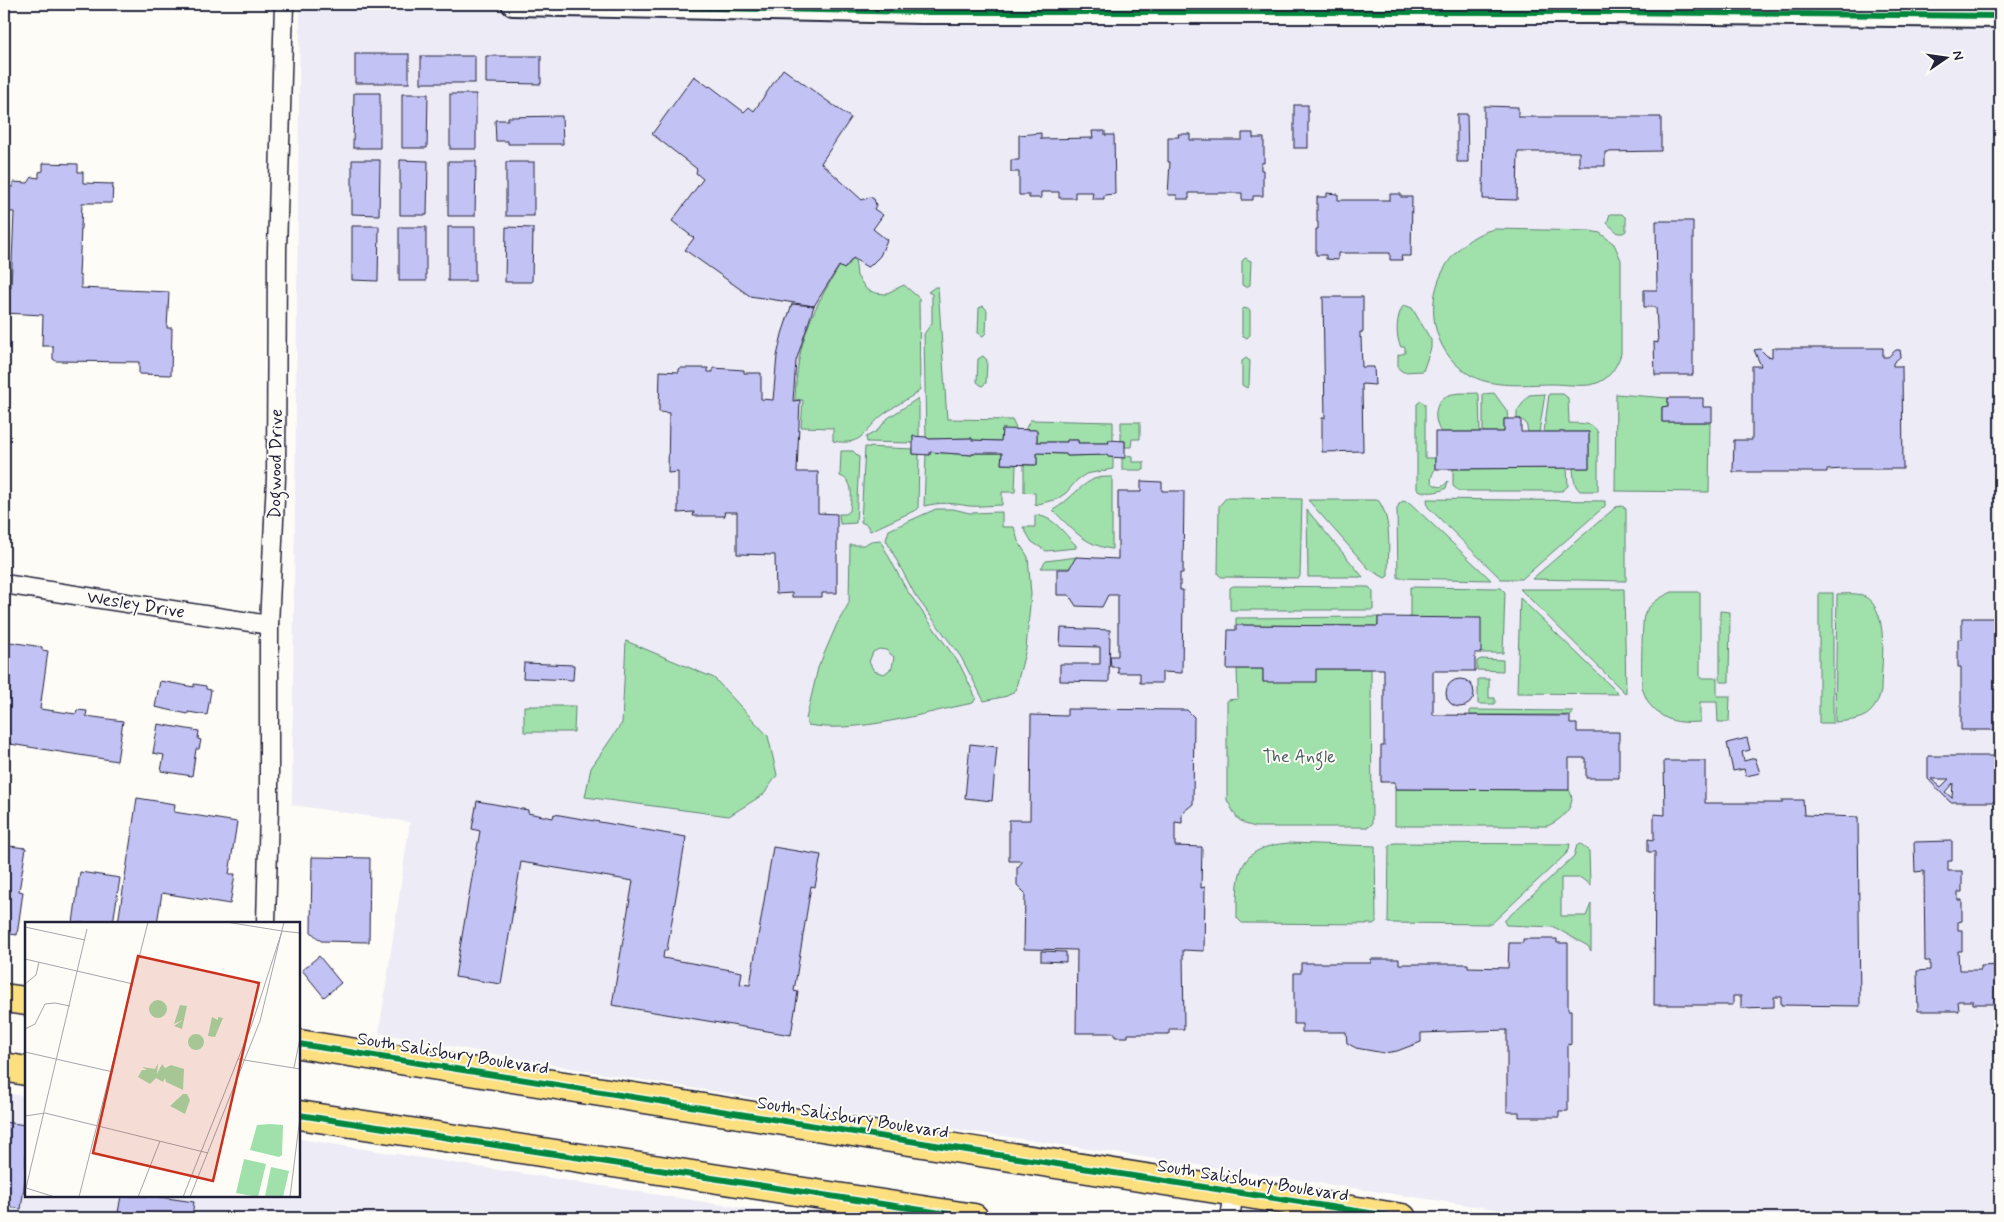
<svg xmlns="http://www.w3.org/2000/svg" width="2004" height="1222" font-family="Mynerve,sans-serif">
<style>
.built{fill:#ecebf6}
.green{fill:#a0e1ab;stroke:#618273;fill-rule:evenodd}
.building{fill:#c3c2f4;stroke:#22223b;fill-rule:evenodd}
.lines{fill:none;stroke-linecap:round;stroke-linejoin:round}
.minor-casing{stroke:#22223b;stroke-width:21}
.tertiary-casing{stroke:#22223b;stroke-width:26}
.primary-casing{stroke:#22223b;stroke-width:31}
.minor{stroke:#fdfcf7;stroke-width:18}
.tertiary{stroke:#fdfcf7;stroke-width:22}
.primary{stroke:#fce080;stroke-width:28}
.cycleway-casing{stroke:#fdfcf7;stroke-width:9}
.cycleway{stroke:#00873e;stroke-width:6}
.labels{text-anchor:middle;stroke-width:4;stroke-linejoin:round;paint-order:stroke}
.street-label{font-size:18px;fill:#22223b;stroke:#fdfcf7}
.park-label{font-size:18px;fill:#485b5d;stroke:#fdfcf7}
.inset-road{fill:none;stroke:#a5a5ac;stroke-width:1}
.view{fill:#c8321e;fill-opacity:0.15;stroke:#c8321e;stroke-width:2.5}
.inset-edge{fill:none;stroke:#22223b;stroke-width:2.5}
</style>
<rect width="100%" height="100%" fill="#fdfcf7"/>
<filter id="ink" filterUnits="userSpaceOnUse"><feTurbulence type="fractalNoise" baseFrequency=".02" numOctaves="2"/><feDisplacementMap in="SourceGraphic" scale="10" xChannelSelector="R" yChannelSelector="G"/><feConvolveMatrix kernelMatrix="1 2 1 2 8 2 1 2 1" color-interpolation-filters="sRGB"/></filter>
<g filter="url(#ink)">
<!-- built -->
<g class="built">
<polygon points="300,4 2000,4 2000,1218 1556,1218 873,1117 599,1073 379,1033 410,822 292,805"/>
<polygon points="4,1093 26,1096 26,1196 299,1196 299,1139 807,1218 4,1218"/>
</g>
<!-- green -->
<g class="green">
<polygon points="1610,214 1622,214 1626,218 1626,231 1623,233 1618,233 1607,223"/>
<path d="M1495,229L1590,231L1600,233L1614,244L1621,260V354C1616,368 1609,380 1594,384C1584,387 1563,384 1552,384C1528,384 1499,388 1476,378C1435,359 1423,309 1443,271C1453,251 1473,233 1495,229Z"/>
<path d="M855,257L857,276L867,290L876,293L885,294L904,285L919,298L920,389L917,393C906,400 894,406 884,414C864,429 864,447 833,441V428L801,427L803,400H795C797,343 810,313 840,266L846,268Z"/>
<polygon points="1245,258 1251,261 1250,285 1246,287 1242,285 1242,261"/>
<polygon points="935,287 938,287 947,419 1012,420 1017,430 1001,441 972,440 971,438 929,439 926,437 924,334 932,323 932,294 928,292"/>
<path d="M1404,305L1412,308L1431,340V348L1423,371L1403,372L1398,368V355L1405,353V347H1401C1395,337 1396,314 1404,305Z"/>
<polygon points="983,306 987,310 986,333 983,336 978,333 979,308"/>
<polygon points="1244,308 1250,310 1250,335 1247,338 1242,335 1242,310"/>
<polygon points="983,356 987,360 986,383 982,386 977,382 978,359"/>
<polygon points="1246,358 1250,361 1249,385 1247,388 1242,385 1242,361"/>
<path d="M1478,393L1479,395L1480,432H1441C1432,419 1434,397 1453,394C1461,392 1470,394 1478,393Z"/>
<polygon points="1494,393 1507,411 1508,419 1504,419 1504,432 1483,432 1483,394"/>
<polygon points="1545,394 1539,432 1528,432 1526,423 1521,419 1517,419 1517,411 1529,395"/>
<path d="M1549,394H1563L1568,398L1569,423C1580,424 1593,421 1598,433V491H1580C1573,485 1574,477 1573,468H1589V432H1544Z"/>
<polygon points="1616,394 1668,398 1668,406 1662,407 1662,422 1710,422 1709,492 1615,491"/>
<polygon points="917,399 919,402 919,437 913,436 913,443 867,442 866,437 877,431 888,418"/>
<path d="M1421,401L1425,404V458H1435C1435,461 1435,464 1435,467C1434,474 1426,482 1437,486C1442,488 1445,485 1448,481L1446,488C1439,493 1424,494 1417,489V404Z"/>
<polygon points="1030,420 1113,422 1113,441 1109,441 1109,443 1078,443 1078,440 1068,440 1067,442 1037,442 1037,430 1025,430"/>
<polygon points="1121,422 1140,422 1140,439 1132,439 1131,447 1125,447 1125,441 1121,441"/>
<polygon points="865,447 913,449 913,454 919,454 918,509 870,531 867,525 861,522"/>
<path d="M841,451H853L859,457L856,523L840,524L839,514H846L850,511C851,497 855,481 840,476Z"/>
<path d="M930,452L972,455V453H1002L1001,464L1016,465L1015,492H1002V505C991,505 979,507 969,506C952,503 941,502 924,506L926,454L930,455Z"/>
<polygon points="1037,453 1066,454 1067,456 1108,455 1109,457 1113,457 1113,469 1086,474 1077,480 1066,493 1057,499 1035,505 1035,493 1024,492 1024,465 1037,465"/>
<polygon points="1125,455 1132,456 1132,462 1144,462 1144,470 1122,470 1122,458"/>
<polygon points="1567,468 1568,486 1562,491 1459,491 1453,486 1453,469"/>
<path d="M1112,477V549C1084,545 1072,529 1053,510C1068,502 1077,488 1092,480C1097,477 1105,477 1112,477Z"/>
<polygon points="1226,498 1302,499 1300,576 1299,578 1221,577 1218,574 1219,506"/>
<polygon points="1427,499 1605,501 1605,506 1522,579 1501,579 1428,507"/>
<path d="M1308,500H1378C1393,520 1388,551 1388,576L1385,578L1369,569Z"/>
<polygon points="1403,501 1410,503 1491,580 1398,578 1397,509 1399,504"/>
<polygon points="1622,506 1626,509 1626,581 1532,579 1616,507"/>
<polygon points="936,509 953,509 970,513 1002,512 1002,527 1014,527 1018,541 1028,557 1031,594 1026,649 1015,691 1007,696 984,701 961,657 915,595 886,540 889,530"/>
<polygon points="1307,510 1363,577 1308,577"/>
<path d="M1035,515C1055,517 1063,533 1076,545V548L1046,551L1032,542L1023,527H1035Z"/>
<path d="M880,540L906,589L960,665L976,698L973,703C923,713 857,734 808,725L806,719L818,668L837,624L849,603L850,545H864L871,541ZM879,649L886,650L894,657L892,668L884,674L874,671L869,662L873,652Z"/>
<polygon points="1077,557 1071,568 1041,568 1046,561"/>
<polygon points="1233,586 1369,587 1373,592 1373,610 1230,610 1230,588"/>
<polygon points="1410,587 1501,588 1505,592 1503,653 1481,653 1410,618"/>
<polygon points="1520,589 1624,589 1626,694"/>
<path d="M1672,592H1700V678H1717V696H1730L1729,722H1718L1717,702H1700V722C1684,723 1670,723 1657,712C1649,706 1644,695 1642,686C1641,677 1642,623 1644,616C1648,604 1661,597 1672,592Z"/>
<rect x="1819" y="593" width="14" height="130"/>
<path d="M1837,594C1847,594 1859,592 1867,598C1890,614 1881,666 1881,691C1874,718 1860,720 1835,722Z"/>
<polygon points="1520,598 1619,694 1517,693"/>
<polygon points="1720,611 1730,612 1729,682 1720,682"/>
<polygon points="1378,617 1378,626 1236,625 1236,618"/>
<polygon points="626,641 714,678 768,736 777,775 764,794 729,816 585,797 591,768 622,723"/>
<polygon points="1481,659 1503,660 1503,671 1477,670 1477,661"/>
<polygon points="1237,669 1263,669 1263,682 1316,669 1371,669 1372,824 1369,827 1255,827 1245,824 1237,818 1227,800 1227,700 1238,699"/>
<polygon points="1478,679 1489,679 1489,698 1495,698 1495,704 1478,704"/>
<polygon points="524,706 575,706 574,732 524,732"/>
<polygon points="1470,710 1572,711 1572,715 1470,715"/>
<path d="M1395,789L1569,790C1579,805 1560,821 1547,826H1395Z"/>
<path d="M1289,843L1375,846L1376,922L1373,924L1242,923L1237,918C1237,874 1236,847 1289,843Z"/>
<polygon points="1394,843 1570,844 1569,849 1566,854 1491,924 1388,923 1389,846"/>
<polygon points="1581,844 1589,851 1590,885 1581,878 1561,878 1561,916 1586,916 1591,904 1591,951 1588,946 1554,927 1506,925 1504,921 1574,856 1577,845"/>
</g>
<!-- building -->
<g class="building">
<rect x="355" y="54" width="54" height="29"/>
<rect x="421" y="56" width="54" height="27"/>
<polygon points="486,56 541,56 541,84 486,83"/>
<polygon points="783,69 851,118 821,163 862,200 870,197 874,199 876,205 874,209 883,215 873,229 887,240 880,256 870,266 867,267 853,258 844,269 839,266 814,306 750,296 685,250 694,238 672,221 703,179 696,173 697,169 652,134 694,76 709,87 710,86 744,112 749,107 754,111"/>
<polygon points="354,93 380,93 380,148 353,148"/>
<polygon points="402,94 428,94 427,148 402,148"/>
<rect x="450" y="94" width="26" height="55"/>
<rect x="1294" y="105" width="14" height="43"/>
<polygon points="1484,106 1518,107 1518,117 1661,117 1661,151 1605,152 1605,166 1579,166 1579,152 1518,152 1517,200 1483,199"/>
<polygon points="1457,114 1467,114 1468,162 1457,162"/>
<polygon points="562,116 563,144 508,144 508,141 496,141 495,120 508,120 508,117"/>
<polygon points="1092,131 1105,131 1105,135 1114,135 1115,194 1104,195 1104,199 1092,199 1093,192 1075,192 1075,198 1059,198 1059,192 1041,192 1041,198 1029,198 1029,195 1019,195 1019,172 1011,172 1011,160 1019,160 1019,135 1041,133 1041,139 1093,138"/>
<polygon points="1242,133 1253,133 1253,138 1264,138 1264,163 1261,163 1261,170 1263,170 1263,196 1253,196 1253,200 1242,200 1242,193 1189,193 1189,199 1177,199 1177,195 1168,195 1170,162 1168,162 1168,137 1179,137 1178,134 1190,134 1190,140 1242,140"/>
<polygon points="352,160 380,160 379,215 352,214"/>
<polygon points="400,160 428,161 427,215 400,215"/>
<polygon points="448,161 476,161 475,216 448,216"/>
<rect x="506" y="162" width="28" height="54"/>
<polygon points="43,163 78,164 78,172 83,172 83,183 113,184 112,203 82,203 79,276 81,276 81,288 169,292 167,328 172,328 171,375 139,374 139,362 56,361 53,359 53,346 42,346 43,315 4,313 4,287 11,287 14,212 4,212 4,186 13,187 13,182 28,183 32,177 39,178 39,172 43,171"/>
<polygon points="1327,193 1338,194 1338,200 1390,200 1390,194 1401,194 1401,197 1412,197 1411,256 1401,256 1402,260 1390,260 1390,253 1338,253 1338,260 1326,259 1326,255 1316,255 1316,229 1318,229 1318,222 1317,222 1317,197 1327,197"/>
<polygon points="1656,221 1693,221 1693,375 1655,375 1654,342 1658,343 1656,307 1644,307 1644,290 1657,290"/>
<polygon points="352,226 379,226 378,281 352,280"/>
<rect x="399" y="227" width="27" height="54"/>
<rect x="448" y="227" width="27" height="54"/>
<polygon points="506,227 533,228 532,282 505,282"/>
<polygon points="1323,297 1363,297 1363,332 1360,332 1360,338 1361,337 1362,367 1374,367 1375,385 1362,384 1363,451 1322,452 1322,418 1325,418"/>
<polygon points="792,304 814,306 796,361 793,401 800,400 797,472 818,472 818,513 837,514 837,593 822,593 822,597 792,597 792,593 776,594 775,555 737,554 737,512 724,512 725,516 693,516 694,512 678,513 678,472 668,473 669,413 659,412 660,371 679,372 679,368 708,368 708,372 713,372 713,368 744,370 744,373 761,373 761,399 773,400 777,356 782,334"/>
<polygon points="1772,348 1883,348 1883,357 1888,357 1896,350 1900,350 1901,356 1893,363 1893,366 1902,366 1903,469 1844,469 1827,470 1827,472 1733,472 1734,440 1752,440 1752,366 1761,366 1754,350 1760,349 1767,356 1772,357"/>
<polygon points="1668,398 1703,398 1703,407 1712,407 1712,422 1662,422 1662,407 1668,406"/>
<polygon points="1504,419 1521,419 1521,432 1589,432 1589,468 1435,469 1435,432 1504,432"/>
<polygon points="1002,429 1037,430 1037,442 1067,442 1067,440 1078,440 1078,443 1109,443 1108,440 1125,441 1125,458 1108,457 1108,455 1067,456 1066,454 1037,453 1037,465 1001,464 1002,453 972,453 972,455 930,452 930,455 913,454 913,436 926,437 929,439 972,438 972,440 1001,441"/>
<polygon points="1141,481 1162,482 1162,491 1184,491 1183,573 1180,573 1180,590 1183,590 1182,673 1162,672 1162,683 1140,683 1140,673 1118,673 1118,667 1111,667 1110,656 1118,656 1118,595 1108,595 1102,607 1076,606 1069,595 1057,595 1057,569 1069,569 1076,557 1118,559 1118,492 1141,492"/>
<polygon points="1378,617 1481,618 1481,653 1475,653 1475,671 1433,671 1433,715 1570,716 1570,724 1577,724 1577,732 1619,732 1619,778 1586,778 1586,758 1569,758 1569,790 1395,789 1395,782 1381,782 1381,746 1384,746 1384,669 1316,669 1316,682 1263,682 1263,669 1227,669 1228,630 1236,630 1236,625 1378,626"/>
<polygon points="1962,618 2000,618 2000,730 1961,730 1961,667 1958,667 1958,639 1962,639"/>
<polygon points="1061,628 1110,630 1109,682 1060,681 1060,664 1100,664 1100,647 1060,646"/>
<polygon points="10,642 42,647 42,650 48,651 40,709 76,714 77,710 87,711 86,716 123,721 117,761 4,743 4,686"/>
<polygon points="524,663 574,665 573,680 523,678"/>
<circle cx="1460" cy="693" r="14"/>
<polygon points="160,681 194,687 194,684 206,686 206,689 211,690 207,715 188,712 188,714 155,707"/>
<polygon points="1067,709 1187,710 1194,717 1193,804 1182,813 1182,823 1175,822 1175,846 1202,847 1201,888 1205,887 1204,951 1183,950 1184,1029 1169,1029 1169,1034 1128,1034 1128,1037 1115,1037 1115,1033 1076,1033 1077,950 1024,949 1025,893 1017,885 1017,868 1023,861 1009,861 1009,820 1030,820 1031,715 1067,716"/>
<polygon points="158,724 199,731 198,739 201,740 199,749 196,749 192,776 161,771 164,755 153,753"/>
<polygon points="1747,738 1750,750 1742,752 1744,761 1755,758 1760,773 1746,776 1744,769 1733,771 1727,743"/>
<polygon points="970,744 997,747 992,801 965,798"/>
<path d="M1928,756H2000V802H1950L1928,779ZM1931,779H1949L1941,787ZM1953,783L1952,798L1945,792Z"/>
<polygon points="1664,761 1705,761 1705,803 1782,803 1782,800 1803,800 1804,815 1858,817 1860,1006 1781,1005 1781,997 1774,997 1774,1007 1741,1008 1741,996 1733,996 1733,1005 1654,1005 1655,852 1648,852 1648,839 1654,840 1654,814 1665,815"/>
<polygon points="137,798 175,804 174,812 237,822 229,874 235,874 230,904 162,893 157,923 118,923"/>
<polygon points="477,801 528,810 528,813 553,818 554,814 686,837 667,950 664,950 663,958 742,972 740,984 750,985 773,847 821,855 815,887 811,886 794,991 798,992 791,1035 612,1005 633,881 521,862 501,984 455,977 480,831 472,829"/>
<polygon points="4,839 10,840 9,846 26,848 19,891 23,892 17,935 4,933"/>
<polygon points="1952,841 1952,861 1948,861 1948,871 1962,871 1962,892 1958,892 1958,900 1962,900 1962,921 1958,922 1958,930 1962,930 1962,951 1958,951 1959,970 1981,970 1981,966 2000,965 2000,1004 1973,1004 1973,1001 1958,1001 1959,1011 1918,1011 1917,971 1930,970 1930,961 1925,961 1924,871 1915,872 1914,842"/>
<polygon points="312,857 370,858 369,942 321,941 311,932"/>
<polygon points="80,872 120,878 113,923 73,923"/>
<polygon points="1523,939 1557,939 1557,943 1568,943 1568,1010 1571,1010 1571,1045 1568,1044 1568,1111 1559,1111 1559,1117 1519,1117 1519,1112 1507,1112 1507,1030 1421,1033 1421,1042 1397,1051 1384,1053 1356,1048 1347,1043 1346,1032 1302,1032 1302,1024 1294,1024 1294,973 1301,973 1301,963 1371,963 1371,959 1399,959 1399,964 1468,964 1468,967 1508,968 1509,943 1523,943"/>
<polygon points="1041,951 1066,952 1066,962 1041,961"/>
<polygon points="319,956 341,983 324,997 302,970"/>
<polygon points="4,1122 26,1125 26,1173 21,1209 7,1207 6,1213 4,1213"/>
<polygon points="121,1196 153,1196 194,1202 192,1218 117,1218"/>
</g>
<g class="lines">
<!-- minor casing -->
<g class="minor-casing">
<g id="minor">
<polyline points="4,584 269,625"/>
<polyline points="266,923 269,809 269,625 276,478 277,250 284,4"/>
<polyline points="1230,1218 1234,1192"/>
</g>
</g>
<!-- tertiary casing -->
<g class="tertiary-casing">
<polyline id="tertiary" points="513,4 921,12 1608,12 2000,16"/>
</g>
<!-- primary casing -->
<g class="primary-casing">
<g id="primary">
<polyline points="4,998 26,1001"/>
<path d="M299,1044C667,1101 1034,1162 1402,1218"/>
<polyline points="4,1067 26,1071"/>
<polyline points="299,1115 974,1218"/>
</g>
</g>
<!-- minor -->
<use href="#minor" class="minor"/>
<!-- tertiary -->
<use href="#tertiary" class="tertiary"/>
<!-- primary -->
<use href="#primary" class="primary"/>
<!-- cycleway casing -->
<g class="cycleway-casing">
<g id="cycleway">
<polyline points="513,4 921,12 1608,12 2000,16"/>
<path d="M299,1044C667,1101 1034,1162 1402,1218"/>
<polyline points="299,1115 974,1218"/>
</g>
</g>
<!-- cycleway -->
<use href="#cycleway" class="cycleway"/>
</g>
</g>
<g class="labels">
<!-- street labels -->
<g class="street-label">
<text transform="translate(275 464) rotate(-89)" y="6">Dogwood Drive</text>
<text transform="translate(136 604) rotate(9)" y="6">Wesley Drive</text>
<text transform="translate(453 1053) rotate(9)" y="6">South Salisbury Boulevard</text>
<text transform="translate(853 1117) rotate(9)" y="6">South Salisbury Boulevard</text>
<text transform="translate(1253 1180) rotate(9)" y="6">South Salisbury Boulevard</text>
</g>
<!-- park labels -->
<g class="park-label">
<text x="1299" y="762">The Angle</text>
</g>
</g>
<!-- overview -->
<g transform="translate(25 922)">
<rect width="275" height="275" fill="#fdfcf7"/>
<path d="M124 87a9 9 0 1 1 18 0a9 9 0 1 1-18 0ZM155,83L162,84L157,107L149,104L158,98L149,102ZM187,95L193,98V95L198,96L190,115L183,114ZM163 120a8 8 0 1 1 16 0a8 8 0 1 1-16 0ZM133,141L132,152L137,142L140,146L146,143L159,147L158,168L141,160L140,156L138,160L131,156L125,162L113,155L117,148H122L117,145L130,147ZM158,172H162L165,178L160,192L145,184ZM245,202L258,203L257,233L254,235L225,228L232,203ZM219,237L241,242L233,275L211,271ZM246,245L264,249L258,275L240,274Z" fill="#a0e1ab"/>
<path class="inset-road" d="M201,0L257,9M0,5L60,18M257,9L275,11M0,37L108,62M0,62L11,53L14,40M0,107L10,102L20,82L30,81L45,84M0,130L88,150M213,137L275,147M269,146L275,116M0,194L20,191L183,231M1,266L62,7M1,266L30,275M54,275L123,0M113,275L135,219M158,275L227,102L257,9M165,275L235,99L259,0M265,275L275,195"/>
<path class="view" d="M113,34L234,61L188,259L68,231Z"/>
<rect width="275" height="275" class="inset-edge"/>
</g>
<!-- margin -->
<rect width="2004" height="1222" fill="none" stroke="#fdfcf7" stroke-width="20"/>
<rect x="10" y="10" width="1984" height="1202" fill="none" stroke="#22223b" stroke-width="2" filter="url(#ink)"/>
<!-- north arrow -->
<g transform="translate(1946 58) rotate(77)" stroke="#fdfcf7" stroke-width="4" paint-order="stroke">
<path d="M0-4L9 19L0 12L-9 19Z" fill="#22223b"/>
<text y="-8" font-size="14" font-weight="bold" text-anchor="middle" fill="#22223b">N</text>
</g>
</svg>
